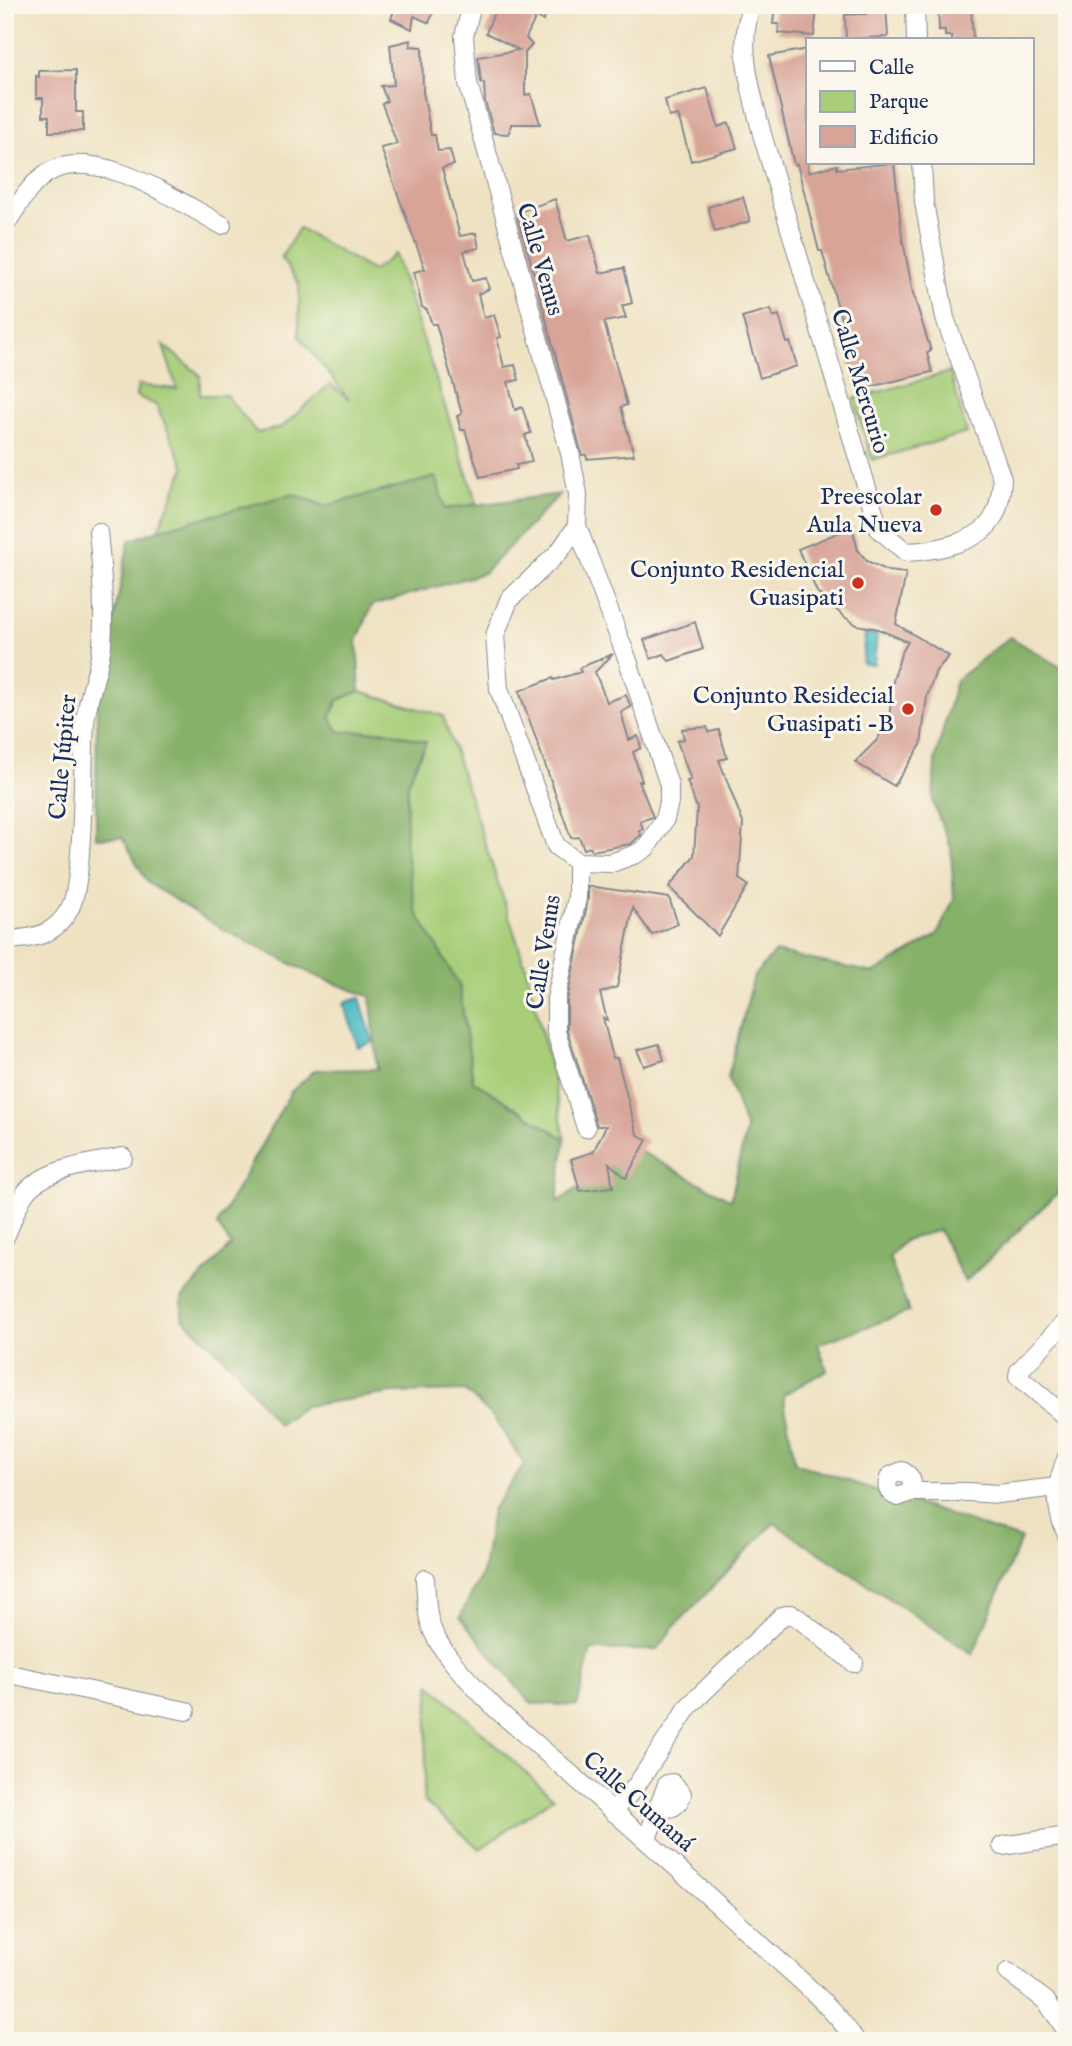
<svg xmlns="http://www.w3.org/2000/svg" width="1072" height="2046" font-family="'IM FELL English',serif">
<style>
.green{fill:#a8ce79;stroke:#627e6c;stroke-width:2}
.forest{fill:#86b169;stroke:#507064;stroke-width:2}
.water{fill:#4cbac1;stroke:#347490;stroke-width:2}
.building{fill:#d8a498}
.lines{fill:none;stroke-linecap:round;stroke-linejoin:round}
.minor-casing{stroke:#858890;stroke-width:20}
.minor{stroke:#fff;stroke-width:18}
.poi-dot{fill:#c8321e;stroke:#fbf7ec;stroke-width:2.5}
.labels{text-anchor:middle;stroke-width:6;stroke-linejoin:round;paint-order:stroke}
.street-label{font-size:24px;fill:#1b2f5e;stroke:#fbf7ec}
.poi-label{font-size:24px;fill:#1b2f5e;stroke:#fbf7ec;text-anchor:end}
</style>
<rect width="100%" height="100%" fill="#fbf7ec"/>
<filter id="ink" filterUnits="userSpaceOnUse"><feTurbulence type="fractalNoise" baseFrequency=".0143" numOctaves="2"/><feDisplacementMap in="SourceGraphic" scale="14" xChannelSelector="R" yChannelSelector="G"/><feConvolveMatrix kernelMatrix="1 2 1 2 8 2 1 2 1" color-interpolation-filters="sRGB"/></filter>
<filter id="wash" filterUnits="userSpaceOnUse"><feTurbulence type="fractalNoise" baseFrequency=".00686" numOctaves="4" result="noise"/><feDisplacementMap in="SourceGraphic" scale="28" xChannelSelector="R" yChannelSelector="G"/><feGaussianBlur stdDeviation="1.57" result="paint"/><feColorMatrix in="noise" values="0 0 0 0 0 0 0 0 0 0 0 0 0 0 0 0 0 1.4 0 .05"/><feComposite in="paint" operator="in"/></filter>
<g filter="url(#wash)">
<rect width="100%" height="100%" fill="#efe2c2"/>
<!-- green -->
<g class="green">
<polygon points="299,228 373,271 395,254 477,504 444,509 436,477 325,506 293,494 158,530 185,467 156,405 136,396 138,385 177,389 163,345 200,375 200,395 226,395 257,433 282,427 330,384 349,399 299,336 299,284 281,258"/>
<polygon points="950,372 967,433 872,460 854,399"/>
<polygon points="360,691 443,716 527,971 554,1083 565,1139 473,1081 459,985 416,911 405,847 408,782 426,742 386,731 339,732 330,718 338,700"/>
<polygon points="430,1684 553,1798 480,1849 423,1800"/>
</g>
<!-- forest -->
<polygon class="forest" points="436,477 445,509 560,494 484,573 372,605 357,641 360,691 338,700 330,718 339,732 386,731 426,742 408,782 405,847 416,911 459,985 473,1081 565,1139 557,1202 636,1149 731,1200 746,1130 728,1077 754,976 775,952 874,973 937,935 954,899 951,848 933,803 935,761 956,680 1010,637 1067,671 1067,1184 965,1282 939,1230 905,1240 889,1257 909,1312 818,1344 827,1370 783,1395 795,1463 1021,1539 973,1654 774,1523 674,1627 657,1650 591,1650 577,1706 530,1703 460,1617 483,1571 492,1510 524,1464 493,1417 465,1391 392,1393 305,1406 278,1425 234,1367 182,1317 182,1298 231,1245 217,1225 291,1092 315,1070 377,1069 371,997 316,976 224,930 148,883 122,837 96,838 97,705 129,541 158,530 293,494 325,506"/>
<!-- water -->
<g class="water">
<polygon points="865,634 877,635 874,664 862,663"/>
<polygon points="360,998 373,1042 358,1047 344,1003"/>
</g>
<g id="blocks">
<!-- building -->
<g class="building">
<polygon points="388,5 436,5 429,23 414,16 412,29 391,19 395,8"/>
<polygon points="497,5 552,5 543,21 536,16 526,38 532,45 525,53 525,95 531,94 540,124 511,124 509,134 494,133 485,101 484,83 481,83 478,57 519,50 486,33"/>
<polygon points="775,5 817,8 814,36 778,33 779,24 773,24"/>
<polygon points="938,5 971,5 973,40 952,40 952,36 945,36 945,30 939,30"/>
<polygon points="886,6 888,37 846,39 845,15 866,14 865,7"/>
<polygon points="411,40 410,46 422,47 423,92 431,135 435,135 438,151 450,150 454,165 442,168 460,236 476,233 479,248 464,251 472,281 486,278 489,289 478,294 484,318 494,315 501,337 497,338 504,367 515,365 519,380 508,382 515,410 522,407 531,433 525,435 532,462 516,465 517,469 480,477 465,430 461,430 457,416 462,414 436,324 432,324 427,310 422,307 414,272 425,269 381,148 397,144 382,104 387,101 381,86 394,85 390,45"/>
<polygon points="808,49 808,172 837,165 837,169 894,163 902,236 913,293 931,351 927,353 932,372 865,388 857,371 852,373 848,358 852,357 822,251 819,251 797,164 794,165 769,56"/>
<polygon points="76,70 76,112 83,112 83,131 49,132 49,116 43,116 43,98 36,98 36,76 39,77 39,71"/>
<polygon points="707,88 718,127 729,123 737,148 691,161 678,115 669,117 665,100"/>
<polygon points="743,197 750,221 715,232 708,207"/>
<polygon points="555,199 567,241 590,235 600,273 624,268 632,303 622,306 626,318 604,322 627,405 621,407 634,455 587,459 586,455 582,455 529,255 516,213"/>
<polygon points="771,309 773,317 779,315 787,343 790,342 797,366 760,378 742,317"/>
<polygon points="852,527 858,550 867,561 888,571 906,573 896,624 949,656 936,671 927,696 921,745 894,786 855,762 876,741 889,721 893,681 901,654 908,642 878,629 857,625 843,616 817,592 798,549"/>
<polygon points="695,622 703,649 669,661 664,654 651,659 644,640"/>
<polygon points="613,654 595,672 607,702 626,695 631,707 621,712 629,740 638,736 641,748 633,752 642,781 639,781 653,817 640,821 643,829 639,831 641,835 631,844 592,851 590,847 584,849 579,837 571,838 519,691 553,678 554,680 581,672 579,668"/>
<polygon points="707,727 709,732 719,730 727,758 719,760 743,823 739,879 748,885 718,936 669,887 694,856 697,808 687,781 691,780 677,741 684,739 682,729"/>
<polygon points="588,886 669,898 678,924 652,935 633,908 617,987 600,993 607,1020 603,1018 613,1058 617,1058 637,1134 647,1140 626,1178 609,1163 613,1187 580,1191 571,1159 593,1152 606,1126 597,1126 567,1030 567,1000 588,900"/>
<polygon points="659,1044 664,1060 644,1066 637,1050"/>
</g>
</g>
</g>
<g filter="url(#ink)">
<use href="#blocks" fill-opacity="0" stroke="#858890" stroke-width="2"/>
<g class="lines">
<!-- minor casing -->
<g class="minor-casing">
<g id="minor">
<polyline points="472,5 464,36 468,83 570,453 578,494 577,526 628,661 669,785 669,802 665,819 646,848 636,854 611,863 577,862 556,846 499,689 495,635 509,600 559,552 577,526"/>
<path d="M752,5C736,46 752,93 762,134L879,529L906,552C932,551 982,543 994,516C1000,505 1001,492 1002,479L945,318L924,202L922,163"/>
<polyline points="915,5 916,40"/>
<path d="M5,225C17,208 29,185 46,174C94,142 179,202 222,225"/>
<polyline points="577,862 577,898 556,999 556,1032 586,1128"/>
<path d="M5,940C33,939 54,936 69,910C85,884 82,761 85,724C87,697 99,671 102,645C105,607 102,570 98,532"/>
<path d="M5,1237C12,1223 17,1204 26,1192C45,1168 95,1163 123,1157"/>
<polyline points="1067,1320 1019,1371 1018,1376 1067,1418"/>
<path d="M1067,1457C1055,1484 1054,1508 1067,1535"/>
<path d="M910,1492C914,1482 912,1476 902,1471L890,1476C885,1486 887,1493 898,1497L910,1492H968L998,1494L1057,1487"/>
<path d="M425,1579C426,1593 426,1610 430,1623C437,1651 477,1689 497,1710C584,1785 670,1860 754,1938C789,1972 828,2000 856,2041"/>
<polyline points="5,1673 186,1711"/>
<polyline points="613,1812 636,1786 689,1706 782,1616 791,1614 798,1618 854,1663"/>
<path d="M647,1839L667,1784L672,1783L682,1794C678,1807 671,1811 658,1806"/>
<polyline points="1002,1846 1067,1836"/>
<polyline points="1008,1972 1046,2001 1067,2031"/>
</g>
</g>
<!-- minor -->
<use href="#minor" class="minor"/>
</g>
</g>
<!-- markers -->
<g class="poi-dot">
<circle cx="936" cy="510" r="7"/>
<circle cx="858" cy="583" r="7"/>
<circle cx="908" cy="709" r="7"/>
</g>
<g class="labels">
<!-- street labels -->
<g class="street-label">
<text transform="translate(541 259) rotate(74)" y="8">Calle Venus</text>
<text transform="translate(861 381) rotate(73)" y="8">Calle Mercurio</text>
<text transform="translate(62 757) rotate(-85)" y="8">Calle Júpiter</text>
<text transform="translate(543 952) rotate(-81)" y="8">Calle Venus</text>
<text transform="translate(639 1801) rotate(41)" y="8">Calle Cumaná</text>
</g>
<!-- poi labels -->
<g class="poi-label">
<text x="922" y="504">Preescolar<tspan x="922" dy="28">Aula Nueva</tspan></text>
<text x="844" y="577">Conjunto Residencial<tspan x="844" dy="28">Guasipati</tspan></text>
<text x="894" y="703">Conjunto Residecial<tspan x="894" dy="28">Guasipati -B</tspan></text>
</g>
</g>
<!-- margin -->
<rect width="1072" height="2046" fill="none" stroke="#fbf7ec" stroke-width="28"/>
<!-- legend -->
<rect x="806" y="38" width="228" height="126" fill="#fbf7ec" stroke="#a1a7b3" stroke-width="2"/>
<rect x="820" y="61" width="35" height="10" fill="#ffffff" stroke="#a1a7b3" stroke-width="2"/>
<text x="869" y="74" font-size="21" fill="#1b2f5e">Calle</text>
<rect x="820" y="91" width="35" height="21" fill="#a8ce79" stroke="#a1a7b3" stroke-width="2"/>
<text x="869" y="108" font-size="21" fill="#1b2f5e">Parque</text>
<rect x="820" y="126" width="35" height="21" fill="#d8a498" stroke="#a1a7b3" stroke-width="2"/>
<text x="869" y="144" font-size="21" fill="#1b2f5e">Edificio</text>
</svg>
